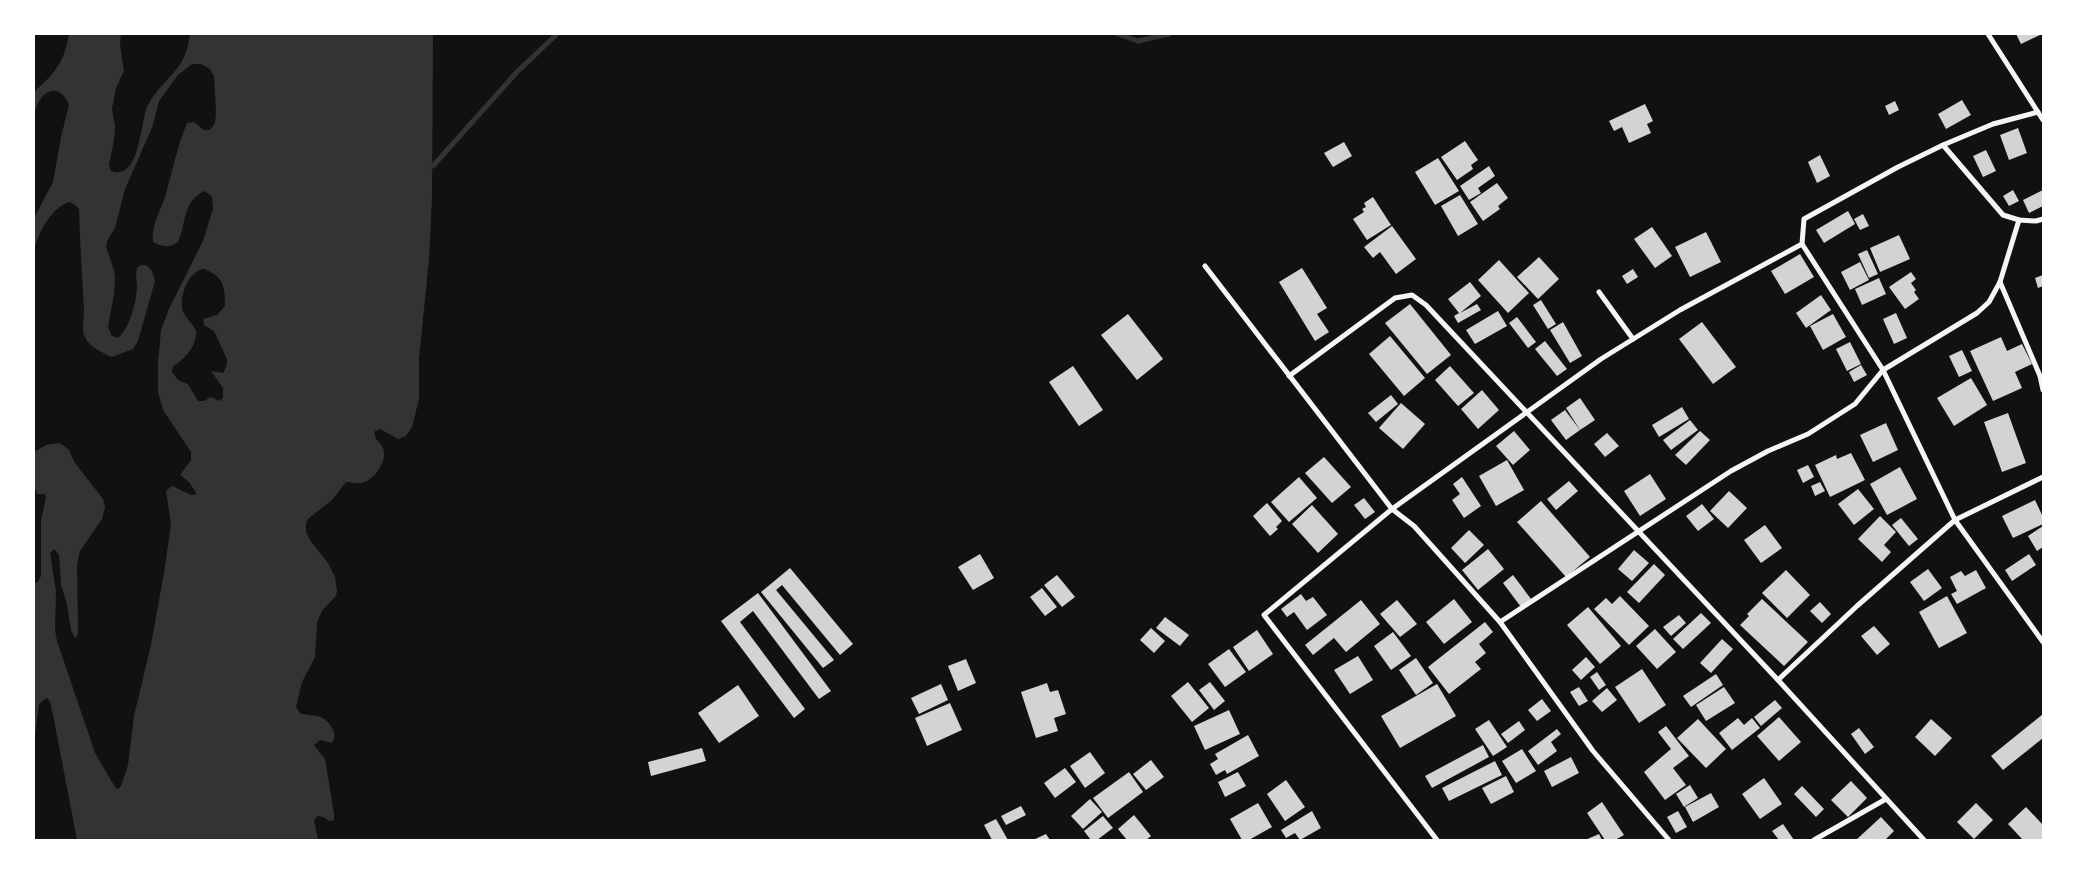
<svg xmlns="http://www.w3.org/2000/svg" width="2077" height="874" font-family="'Sofia Sans Condensed',sans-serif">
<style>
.water{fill:#333;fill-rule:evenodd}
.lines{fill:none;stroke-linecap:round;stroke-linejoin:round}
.stream{stroke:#333;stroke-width:5}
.building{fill:#d3d3d3}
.minor{stroke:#f5f5f5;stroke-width:5}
</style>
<rect width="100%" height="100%" fill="#111"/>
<!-- water -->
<path class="water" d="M69,34H121L120,44L124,71L116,88L112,109L115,126L114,140L109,165L111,171C141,182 140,119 148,105C164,76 186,72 190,34H433L432,198L429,259L419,359V399L412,427L406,436L398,439L380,429L375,431C373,439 380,441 383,448C388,460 375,480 362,483C357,484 351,482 346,482L332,500L308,519L306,524V532L310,540L328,563L335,577L337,592L335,597L322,611L317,623L315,657L302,682L296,707L301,714C307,715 315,715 321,717C330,722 339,734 332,743L320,740L314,745L325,759L334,814V820L330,821L323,817L318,816L314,820L318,840H77L54,720L50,701L46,698L39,704L34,744V583L38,582L41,576V520L46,498L45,494H37L34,486V452L46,445L60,443L69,450L75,463L103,499L105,507L102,519L80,551L77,564L78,631L77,637L75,638L71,630L67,604L61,585L59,555L54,549L50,553L56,591L55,630L57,641L95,753L115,787L118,789L121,786L128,765L134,716L151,645L164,573L171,524L166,491L172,486L191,495L197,494L189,482L180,475L191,460V452L163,410L158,392V362L161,330L169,309L203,241L213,209L212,197L205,191C182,201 187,222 178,242C170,248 161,247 153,242C151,226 160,212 165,197C172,173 177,147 187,123L194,122L204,130H210L215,123L216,111L214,76L210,69L201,64H192L178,75L159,101L152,128L125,189L115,228L107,241L106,247L114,270L115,280L114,294L108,327L112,336L118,338C130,328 136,303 137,287C137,281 135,275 137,268L141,265H146L152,271L155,281L138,341L133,349L112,357C103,353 89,347 85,337C81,329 84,319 84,310C82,276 80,243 79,209L74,204L69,202C50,209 40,231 34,249V218L53,182L61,137L69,105C65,94 55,85 44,95C39,99 37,107 34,113V92C55,73 64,63 69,34ZM204,269C224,277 225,286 225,306L217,315L203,319L204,325L214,331L227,359V365L223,373L211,371L223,388V398L219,401L211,397L204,401H198L188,384L178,380L172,372L173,366C185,359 197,346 196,331C193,324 186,319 183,311C178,298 189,270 204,269Z"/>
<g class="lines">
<!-- stream -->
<g class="stream">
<polyline points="1118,34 1138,41 1169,34"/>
<polyline points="428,166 433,166 517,72 557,34"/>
</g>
</g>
<!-- building -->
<g class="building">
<polygon points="2016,34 2042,34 2021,44"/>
<polygon points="1962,100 1971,115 1946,129 1938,114"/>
<polygon points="1895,101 1899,110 1889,115 1885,106"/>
<polygon points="1645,104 1653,121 1647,124 1651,133 1629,143 1622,127 1614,131 1609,121"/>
<polygon points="2018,128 2027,153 2009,160 2000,135"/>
<polygon points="1465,141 1478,160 1471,165 1473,169 1457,180 1441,157"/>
<polygon points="1344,142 1352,156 1333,167 1324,153"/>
<polygon points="1986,150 1996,171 1983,177 1973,156"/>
<polygon points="1820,155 1830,176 1817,183 1808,162"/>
<polygon points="1438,158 1459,191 1435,205 1415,172"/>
<polygon points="1489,166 1495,176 1478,188 1481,193 1469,200 1460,186"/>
<polygon points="1497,183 1508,198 1498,206 1500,209 1483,221 1470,202"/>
<polygon points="2013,190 2019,201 2009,206 2003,196"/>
<polygon points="2043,190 2043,206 2029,213 2023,200"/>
<polygon points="1460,195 1478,224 1458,236 1441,206"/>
<polygon points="1373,197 1391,225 1367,240 1353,219 1364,212 1362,209 1366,207 1364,203"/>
<polygon points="1848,211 1855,224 1824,243 1816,230"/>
<polygon points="1863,214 1869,226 1860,230 1854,219"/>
<polygon points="1392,226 1416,259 1396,274 1380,252 1373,258 1364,247"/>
<polygon points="1652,227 1672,256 1655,268 1634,239"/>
<polygon points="1706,232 1721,262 1690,277 1675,247"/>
<polygon points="1899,235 1910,259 1880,272 1870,248"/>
<polygon points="1867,250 1878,274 1869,278 1858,254"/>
<polygon points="1800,254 1814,277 1785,294 1771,271"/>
<polygon points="1539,257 1559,279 1538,299 1517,277"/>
<polygon points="1499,260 1529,293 1508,313 1478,280"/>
<polygon points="1860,262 1869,280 1850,290 1841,272"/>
<polygon points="1302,268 1327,308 1317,314 1329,332 1315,341 1279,282"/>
<polygon points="1633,269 1638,277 1627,284 1622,276"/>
<polygon points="1911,272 1916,279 1911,283 1916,290 1914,292 1919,299 1905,309 1889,287"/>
<polygon points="2043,275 2043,286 2038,288 2035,278"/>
<polygon points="1879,278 1886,294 1862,305 1855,289"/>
<polygon points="1470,282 1481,296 1460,313 1477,304 1481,310 1458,323 1454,316 1459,313 1448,299"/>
<polygon points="1821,295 1831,310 1806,328 1796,313"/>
<polygon points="1541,300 1556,324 1548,329 1533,305"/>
<polygon points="1410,304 1451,355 1427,374 1385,323"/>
<polygon points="1498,311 1507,326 1475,344 1466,330"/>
<polygon points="1896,313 1907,338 1894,344 1883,319"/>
<polygon points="1128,314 1163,359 1137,380 1101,335"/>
<polygon points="1833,314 1846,337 1823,350 1810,326"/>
<polygon points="1517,317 1536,342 1528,348 1509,323"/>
<polygon points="1563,322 1582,356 1570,363 1550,330"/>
<polygon points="1702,322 1736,367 1713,384 1679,339"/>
<polygon points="1390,336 1425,378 1404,396 1369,354"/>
<polygon points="2001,337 2007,351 2022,344 2032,364 2015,372 2022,388 1993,401 1970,351"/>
<polygon points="1545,341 1567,369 1557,376 1535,349"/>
<polygon points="1850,342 1861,364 1847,371 1836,349"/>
<polygon points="1962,350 1972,371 1959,377 1949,356"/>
<polygon points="1861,365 1867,375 1854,382 1849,372"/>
<polygon points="1073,366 1103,410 1079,426 1049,382"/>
<polygon points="1450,366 1474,393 1458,406 1435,380"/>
<polygon points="1971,378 1987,405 1954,426 1937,398"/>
<polygon points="1482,390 1499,410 1478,429 1461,409"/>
<polygon points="1391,395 1398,404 1376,422 1368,413"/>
<polygon points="1580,398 1595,420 1580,430 1566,408"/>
<polygon points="1401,403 1425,424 1403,449 1379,428"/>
<polygon points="1682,407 1689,419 1659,437 1652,425"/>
<polygon points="1565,410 1580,430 1566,440 1551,420"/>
<polygon points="2008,413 2026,463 2002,472 1984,422"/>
<polygon points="1690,420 1698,430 1671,450 1663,440"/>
<polygon points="1886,423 1898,450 1873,462 1860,435"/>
<polygon points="1514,431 1530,450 1513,465 1496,446"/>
<polygon points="1700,431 1710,440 1686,465 1675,455"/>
<polygon points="1607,433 1619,446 1605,457 1594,444"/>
<polygon points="1851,453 1865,480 1830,497 1815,465 1836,455 1837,459"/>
<polygon points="1324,457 1351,487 1332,503 1305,473"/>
<polygon points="1507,460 1524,490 1496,506 1479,476"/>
<polygon points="1808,465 1814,477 1803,483 1797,470"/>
<polygon points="1900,467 1917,499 1887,515 1870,484"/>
<polygon points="1650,474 1666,499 1640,516 1624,491"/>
<polygon points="1299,477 1317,498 1289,522 1271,502"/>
<polygon points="1462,477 1481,506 1464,518 1452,500 1460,494 1453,484"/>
<polygon points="1569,481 1578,491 1556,510 1547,499"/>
<polygon points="1820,482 1825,491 1815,496 1811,486"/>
<polygon points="1858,489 1874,509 1854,525 1838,504"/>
<polygon points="1729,491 1747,508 1728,528 1710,511"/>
<polygon points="1364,498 1375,512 1365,519 1354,505"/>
<polygon points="2035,500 2043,517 2043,524 2013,538 2002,516"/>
<polygon points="1541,501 1590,557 1566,577 1517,522"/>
<polygon points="1267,503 1282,521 1276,527 1278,529 1270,536 1253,516"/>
<polygon points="1702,504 1714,519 1698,531 1686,516"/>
<polygon points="1312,505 1338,534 1318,553 1292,524"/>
<polygon points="1880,516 1896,532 1884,545 1891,552 1882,562 1858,539"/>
<polygon points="1901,518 1918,539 1909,546 1892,525"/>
<polygon points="1765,525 1782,548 1761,563 1744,540"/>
<polygon points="2043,526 2043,547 2037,551 2028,536"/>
<polygon points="1469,530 1484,545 1465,563 1451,548"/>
<polygon points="1488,549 1504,569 1478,590 1462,570"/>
<polygon points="1634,550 1649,563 1632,581 1618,569"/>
<polygon points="980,554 994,578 973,590 958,567"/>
<polygon points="2029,554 2036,565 2012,581 2005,570"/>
<polygon points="1654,564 1665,575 1639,603 1627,592"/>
<polygon points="790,568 853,644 840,655 782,585 776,590 834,660 823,668 761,592"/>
<polygon points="1928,569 1942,588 1924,601 1910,582"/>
<polygon points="1786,570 1810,595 1787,618 1762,593"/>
<polygon points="1976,570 1986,588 1957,604 1951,594 1957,591 1950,577 1961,571 1965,576"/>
<polygon points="1057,575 1075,597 1062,607 1044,585"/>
<polygon points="1513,575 1531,599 1521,607 1503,583"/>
<polygon points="1042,588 1057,607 1045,616 1030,597"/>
<polygon points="758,593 831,691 819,699 753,611 740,622 805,709 794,718 721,621"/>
<polygon points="1301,594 1306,601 1313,597 1327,615 1307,630 1294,612 1287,617 1281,609"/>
<polygon points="1620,596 1649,626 1629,645 1594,609 1606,598 1612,604"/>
<polygon points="1947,596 1967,633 1939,648 1919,612"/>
<polygon points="1454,599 1472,622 1444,644 1426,622"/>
<polygon points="1762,599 1808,642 1784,666 1740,625 1749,616 1747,614"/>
<polygon points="1361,600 1380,624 1346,652 1334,638 1313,655 1305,645"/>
<polygon points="1397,600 1417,624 1400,637 1380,614"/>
<polygon points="1820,602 1831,614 1822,623 1810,611"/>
<polygon points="1588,607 1621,646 1600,664 1567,625"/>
<polygon points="1701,613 1711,623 1683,649 1673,639"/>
<polygon points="1679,615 1686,623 1671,636 1663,627"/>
<polygon points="1165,617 1189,635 1180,646 1156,628"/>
<polygon points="1485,622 1493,632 1479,644 1486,653 1475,662 1481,669 1449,694 1428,667"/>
<polygon points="1874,626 1890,644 1877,655 1861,636"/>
<polygon points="1151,628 1165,641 1154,653 1140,640"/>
<polygon points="1655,629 1676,652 1657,669 1636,646"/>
<polygon points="1257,630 1273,654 1249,671 1233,647"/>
<polygon points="1393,632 1411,656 1391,670 1374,646"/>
<polygon points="1722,639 1733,649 1711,673 1700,663"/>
<polygon points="1229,649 1246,672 1225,687 1208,664"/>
<polygon points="1358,656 1373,680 1350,694 1334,670"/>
<polygon points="1586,657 1595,667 1581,680 1572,670"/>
<polygon points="1416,658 1433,683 1416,695 1399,670"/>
<polygon points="966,659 976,683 958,691 948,666"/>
<polygon points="1642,669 1666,705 1639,723 1615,687"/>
<polygon points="1597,672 1606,685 1599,690 1590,677"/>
<polygon points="1716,674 1723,685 1691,707 1683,696"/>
<polygon points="1188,682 1209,708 1192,722 1171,696"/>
<polygon points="1210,682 1225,701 1214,710 1199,690"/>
<polygon points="1047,683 1050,692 1058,690 1066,714 1054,718 1058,731 1036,738 1021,692"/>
<polygon points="941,684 948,700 919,714 911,698"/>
<polygon points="1437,684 1456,716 1400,748 1381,716"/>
<polygon points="738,685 759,716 719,743 698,713"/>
<polygon points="1579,687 1588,701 1579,706 1570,692"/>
<polygon points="1724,687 1735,703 1706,721 1696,705"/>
<polygon points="1607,688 1617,700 1602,712 1592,701"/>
<polygon points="1542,699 1551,711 1537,721 1528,710"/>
<polygon points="1775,700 1782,708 1761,726 1754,717"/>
<polygon points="950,703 962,730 927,746 915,718"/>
<polygon points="1229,710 1240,734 1205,750 1194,726"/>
<polygon points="2043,714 2043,738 2003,770 1991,756"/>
<polygon points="1779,717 1801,742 1779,761 1757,736"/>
<polygon points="1738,718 1744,725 1752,718 1760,728 1732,750 1719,733"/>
<polygon points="1698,719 1726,749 1706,768 1677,738"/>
<polygon points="1931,719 1952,738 1935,756 1915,737"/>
<polygon points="1489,720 1507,747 1493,756 1475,729"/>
<polygon points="1519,721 1525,730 1508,743 1501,734"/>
<polygon points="1666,726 1689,756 1673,768 1686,785 1665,800 1644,772 1671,749 1658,732"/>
<polygon points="1859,728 1874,747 1865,754 1851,734"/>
<polygon points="1557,729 1561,734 1551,742 1557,751 1538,765 1528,751"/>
<polygon points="1248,735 1259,756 1227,774 1225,770 1216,775 1210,764 1218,759 1215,754"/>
<polygon points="1483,745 1489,757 1432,788 1425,776"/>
<polygon points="702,748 706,761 651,776 648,762"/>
<polygon points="1522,749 1536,771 1516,783 1502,761"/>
<polygon points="1090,752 1105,773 1085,788 1070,766"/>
<polygon points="1571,757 1579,773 1552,787 1544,771"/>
<polygon points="1151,760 1164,777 1146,790 1133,774"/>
<polygon points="1495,761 1502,775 1449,801 1442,788"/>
<polygon points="1065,768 1076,782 1055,798 1044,783"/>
<polygon points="1129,772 1143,792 1108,818 1093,798"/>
<polygon points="1238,772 1246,786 1225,797 1218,782"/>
<polygon points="1506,776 1514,792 1491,804 1482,788"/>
<polygon points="1764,778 1782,804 1760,819 1742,794"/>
<polygon points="1286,780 1305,807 1285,821 1267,794"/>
<polygon points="1851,781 1867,798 1848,817 1831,800"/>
<polygon points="1690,785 1698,798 1684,807 1676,794"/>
<polygon points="1802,786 1824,809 1816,817 1794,794"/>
<polygon points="1711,793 1719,807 1693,822 1685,807"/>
<polygon points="1090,799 1102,812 1083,829 1071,816"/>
<polygon points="1602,802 1624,835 1615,840 1605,840 1587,813"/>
<polygon points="1258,803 1272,827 1249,840 1242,840 1230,819"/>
<polygon points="1976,803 1993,820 1974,839 1957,822"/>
<polygon points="1021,806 1026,815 1006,825 1001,816"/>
<polygon points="2026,807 2043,825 2043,840 2023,840 2008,824"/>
<polygon points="1312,811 1321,828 1300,840 1295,833 1286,838 1281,830"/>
<polygon points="1678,811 1687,827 1676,833 1667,817"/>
<polygon points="1134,815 1151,836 1146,840 1127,840 1118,829"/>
<polygon points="1103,816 1113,828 1097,840 1091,840 1084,831"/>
<polygon points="1881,817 1894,831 1885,840 1856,840"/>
<polygon points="996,819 1008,840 992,840 984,825"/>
<polygon points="1783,824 1794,840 1779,840 1772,831"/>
<polygon points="1046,834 1050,840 1033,840"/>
<polygon points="1599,834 1602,840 1585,840"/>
</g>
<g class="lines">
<!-- minor -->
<g class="minor">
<polyline points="1988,34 2043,120"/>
<polyline points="1943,145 1993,124 2038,112"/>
<polyline points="1802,244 1883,370 1955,520 2043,642"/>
<polyline points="1205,266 1392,509 1414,526 1500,622 1593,751 1669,840"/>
<polyline points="2000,282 2040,376 2043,390"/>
<polyline points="1599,292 1633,339"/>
<polyline points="1289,376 1395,298 1412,295 1426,305 1778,680 1924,840"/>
<polyline points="1500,622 1731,471 1768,451 1808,434 1855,404 1883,370 1977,313 1989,302 2000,282 2019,220"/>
<polyline points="1778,680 1857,606 1955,520 2043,477"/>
<polyline points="1437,840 1264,615 1392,509 1601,359 1680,310 1802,244 1804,219 1898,167 1943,145 2003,215 2019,220 2036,221 2043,219"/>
<polyline points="1814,840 1886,799"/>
</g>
</g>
<!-- border -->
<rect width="2077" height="874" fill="none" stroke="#ffffff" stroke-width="70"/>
</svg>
